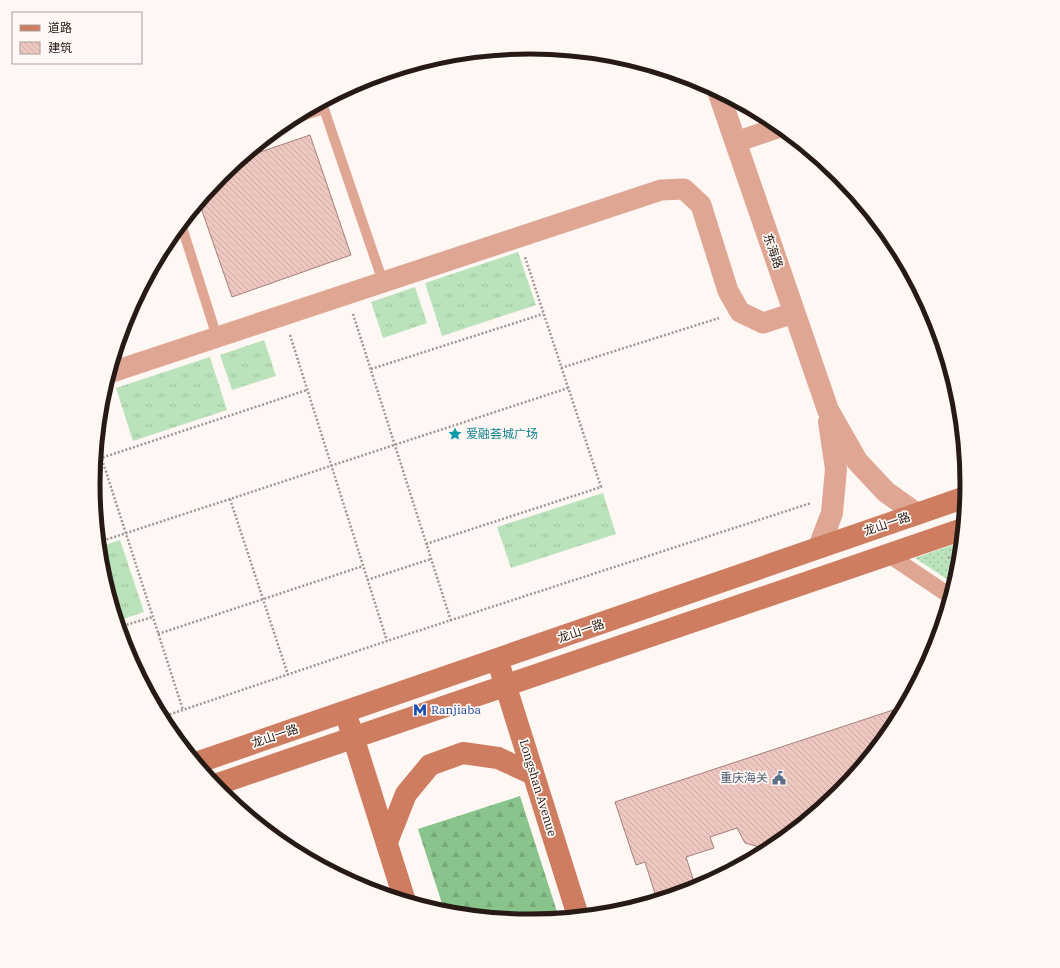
<svg xmlns="http://www.w3.org/2000/svg" width="1060" height="968" font-family="'IBM Plex Serif','Noto Sans SC',serif">
<style>
.grass{fill:url(#grass-tufts)}
.forest{fill:url(#forest-firs)}
.park{fill:url(#park-dots)}
.building{fill:url(#building-back-hatch);stroke:#a4807a}
.lines{fill:none;stroke-linecap:round;stroke-linejoin:round}
.path{stroke:#9f9692;stroke-width:2.5;stroke-dasharray:2 2;stroke-linecap:butt}
.service{stroke:#dfa793;stroke-width:10}
.pedestrian{stroke:#dfa793;stroke-width:16}
.minor{stroke:#dfa793;stroke-width:21}
.tertiary{stroke:#dfa793;stroke-width:22}
.secondary{stroke:#ce7d60;stroke-width:22}
.labels{text-anchor:middle;stroke-width:3.5;stroke-linejoin:round;paint-order:stroke}
.street-label{font-size:12px;fill:#271a15;stroke:#fef7f4}
.culture-label{font-size:12px;fill:#0d838f;stroke:#fef7f4;text-anchor:start}
.transit-label{font-size:12px;fill:#164399;stroke:#fef7f4;text-anchor:start}
.service-label{font-size:12px;fill:#4e5e75;stroke:#fef7f4;text-anchor:end}
.rim{fill:none;stroke:#271a15;stroke-width:5}
</style>
<defs>
<pattern id="grass-tufts" width="24" height="20" patternUnits="userSpaceOnUse"><rect width="24" height="20" fill="#bae3bb"/><path d="M3 7l-1-3M5 7V3M7 7l1-3M15 17l-1-3M17 17v-4M19 17l1-3" fill="none" stroke="#a0c2a0"/></pattern>
<pattern id="forest-firs" width="22" height="20" patternUnits="userSpaceOnUse"><rect width="22" height="20" fill="#89c48c"/><path d="M5 1l3.5 6h-7zM16 11l3.5 6h-7z" fill="#76a878"/></pattern>
<pattern id="park-dots" width="8" height="8" patternUnits="userSpaceOnUse"><rect width="8" height="8" fill="#bae3bb"/><path d="M2 2h.1M6 6h.1" fill="none" stroke="#a0c2a0" stroke-width="1.8" stroke-linecap="round"/></pattern>
<pattern id="building-back-hatch" width="6" height="6" patternUnits="userSpaceOnUse"><rect width="6" height="6" fill="#eec7c0"/><path d="M-1 5l2 2M0 0l6 6M5-1l2 2" fill="none" stroke="#ccaaa4"/></pattern>
</defs>
<rect width="100%" height="100%" fill="#fef7f4"/>
<!-- grass -->
<g class="grass">
<polygon points="518,252 536,305 442,336 425,283"/>
<polygon points="415,287 427,323 383,338 371,302"/>
<polygon points="264,340 276,376 232,390 220,355"/>
<polygon points="210,357 227,410 133,441 116,388"/>
<polygon points="603,493 616,534 511,568 497,527"/>
<polygon points="120,540 144,612 117,621 101,569 99,547"/>
<polygon points="129,630 147,688 146,688 126,651 121,633"/>
</g>
<!-- forest -->
<polygon class="forest" points="520,796 559,918 530,921 445,913 418,829"/>
<!-- park -->
<polygon class="park" points="961,542 959,569 954,584 915,558"/>
<!-- building -->
<g class="building">
<polygon points="310,135 351,255 232,297 199,202 221,175 240,159"/>
<polygon points="905,706 893,727 839,793 773,847 763,848 745,843 737,828 710,837 714,848 686,857 696,888 657,900 645,862 636,865 615,802"/>
</g>
<g class="lines">
<!-- path -->
<g class="path">
<polyline points="353,314 451,621"/>
<polyline points="290,335 387,641"/>
<polyline points="561,368 719,318"/>
<polyline points="371,369 543,314"/>
<polyline points="97,444 183,710"/>
<polyline points="95,460 307,390"/>
<polyline points="230,499 288,675"/>
<polyline points="99,542 568,388"/>
<polyline points="426,544 601,487 525,257"/>
<polyline points="948,557 954,560 955,576"/>
<polyline points="954,560 960,558"/>
<polyline points="367,580 431,559"/>
<polyline points="119,627 153,617"/>
<polyline points="158,634 363,566"/>
<polyline points="162,717 387,641 811,503"/>
</g>
<!-- service -->
<g class="service">
<polyline points="287,121 324,109 383,282"/>
<polyline points="181,224 217,337"/>
</g>
<!-- pedestrian -->
<polyline class="pedestrian" points="889,555 950,596"/>
<!-- minor -->
<g class="minor">
<polyline points="736,142 780,127"/>
<polyline points="109,373 661,190 684,189 701,205 728,291 740,312 763,323 794,313"/>
</g>
<!-- tertiary -->
<g class="tertiary">
<polyline points="718,91 828,410 857,461 886,492 917,514"/>
<polyline points="819,547 832,513 836,469 829,422"/>
</g>
<!-- secondary -->
<g class="secondary">
<polyline points="501,671 578,916"/>
<polyline points="349,724 405,901"/>
<polyline points="196,763 966,497"/>
<polyline points="215,785 963,529"/>
<polyline points="387,842 406,794 430,765 463,753 498,758 533,774"/>
</g>
</g>
<!-- icons -->
<defs>
<g id="sight-bare" transform="scale(1.08)"><path d="M0-6L1.8-2.2L6-1.7L2.9 1.2L3.7 5.4L0 3.3L-3.7 5.4L-2.9 1.2L-6-1.7L-1.8-2.2Z" fill="#0f9aa8" stroke="#fef7f4" stroke-width="2.5" paint-order="stroke"/></g>
<g id="metro-bare" transform="scale(1.08)"><path d="M-5.5 5V-5H-3L0 0L3-5H5.5V5H3V-.5L0 4L-3-.5V5Z" fill="#1a4fb4" stroke="#fef7f4" stroke-width="2.5" paint-order="stroke"/></g>
<g id="civic-bare" transform="scale(1.08)"><path d="M-.6-6.5H3V-4.5H.6V-3L4-1V1h2V6H-6V1h2V-1L-.6-3ZM-1.2 2.5V6h2.4V2.5Z" fill="#5c6f8a" stroke="#fef7f4" stroke-width="2.5" paint-order="stroke"/></g>
</defs>
<g fill-rule="evenodd">
<use href="#sight-bare" x="455" y="434"/>
<use href="#metro-bare" x="420" y="710"/>
<use href="#civic-bare" x="779" y="778"/>
</g>
<g class="labels">
<!-- street labels -->
<g class="street-label">
<text transform="translate(773 251) rotate(71)" y="4">东海路</text>
<text transform="translate(887 524) rotate(-19)" y="4">龙山一路</text>
<text transform="translate(581 631) rotate(-19)" y="4">龙山一路</text>
<text transform="translate(275 736) rotate(-19)" y="4">龙山一路</text>
<text transform="translate(538 788) rotate(73)" y="4">Longshan Avenue</text>
</g>
<!-- culture labels -->
<g class="culture-label">
<text x="466" y="438">爱融荟城广场</text>
</g>
<!-- transit labels -->
<g class="transit-label">
<text x="431" y="714">Ranjiaba</text>
</g>
<!-- service labels -->
<g class="service-label">
<text x="768" y="782">重庆海关</text>
</g>
</g>
<!-- crop -->
<path d="M0 0H1060V968H0ZM100 484a430 430 0 1 1 860 0a430 430 0 1 1-860 0Z" fill="#fef7f4" fill-rule="evenodd"/>
<path class="rim" d="M100 484a430 430 0 1 1 860 0a430 430 0 1 1-860 0Z"/>
<!-- legend -->
<rect x="12" y="12" width="130" height="52" fill="#fef7f4" stroke="#a89f9b"/>
<rect x="20" y="25" width="20" height="6" fill="#ce7d60" stroke="#a89f9b"/>
<text x="48" y="32" font-size="12" fill="#271a15">道路</text>
<rect x="20" y="42" width="20" height="12" fill="url(#building-back-hatch)" stroke="#a89f9b"/>
<text x="48" y="52" font-size="12" fill="#271a15">建筑</text>
</svg>
